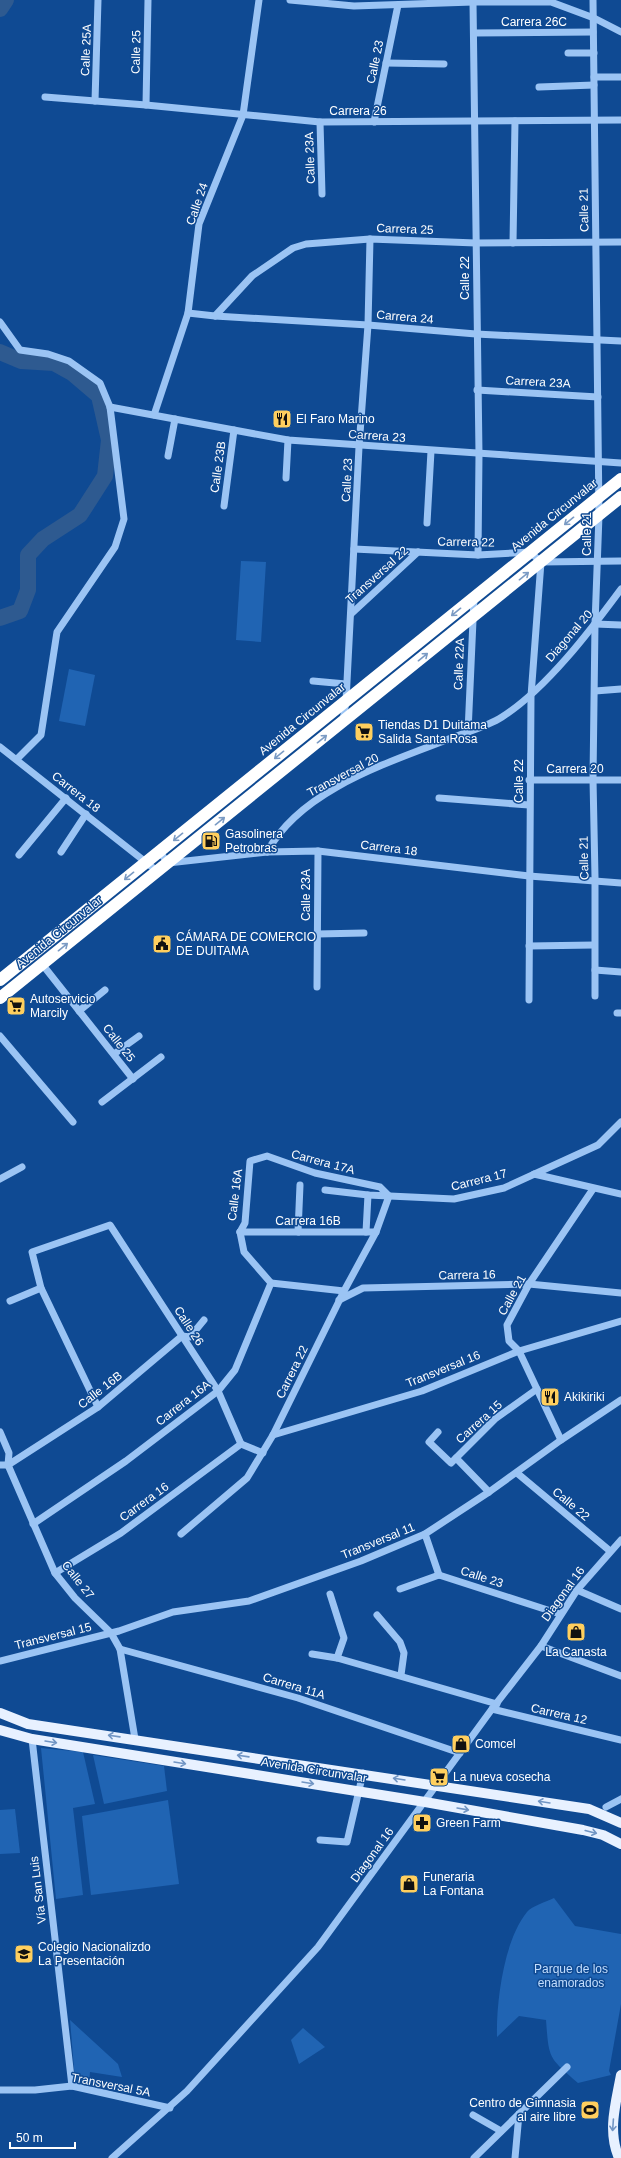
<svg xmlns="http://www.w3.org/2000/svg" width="621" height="2158" font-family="Arial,sans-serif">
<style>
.green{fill:#2064b3}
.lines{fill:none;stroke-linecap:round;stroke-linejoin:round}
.river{stroke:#2e5a90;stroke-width:16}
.minor{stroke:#9bc4f4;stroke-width:7}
.major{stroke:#e8f1ff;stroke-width:10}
.highway{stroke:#fff;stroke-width:12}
.oneway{stroke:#7b9bc4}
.oneway2{stroke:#7195c4}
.labels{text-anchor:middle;stroke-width:3;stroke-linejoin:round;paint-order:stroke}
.street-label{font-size:12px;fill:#fff;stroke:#0f4a93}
.poi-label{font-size:12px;fill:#fff;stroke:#0f4a93;text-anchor:start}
.park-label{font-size:12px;fill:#c3defe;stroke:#0f4a93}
</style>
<rect width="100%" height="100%" fill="#0f4a93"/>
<!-- green -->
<g class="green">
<polygon points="241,561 266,562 261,642 236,640"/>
<polygon points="69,669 95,675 85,726 59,721"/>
<polygon points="41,1748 83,1752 95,1804 73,1808 83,1895 56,1899"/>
<polygon points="93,1755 164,1766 167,1791 104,1804"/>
<polygon points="168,1800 179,1884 91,1895 82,1816"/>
<polygon points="15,1809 20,1853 0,1854 0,1810"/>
<path d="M554,1898L575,1926L621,1934V2004L609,2071L611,2075L578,2083C548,2057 549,2059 546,2020L519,2016L497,2037C496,2002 504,1940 527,1912C532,1906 546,1902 554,1898Z"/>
<polygon points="70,2020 118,2064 122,2077 90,2072 89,2082 75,2080"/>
<polygon points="303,2028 325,2047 299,2064 291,2040"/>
</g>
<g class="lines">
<!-- river -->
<g class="river">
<polyline points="0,9 6,0"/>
<polyline points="0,352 21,361 54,363 72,373 99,396 109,440 105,476 80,515 43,539 28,555 28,590 20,611 0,618"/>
</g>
<!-- minor -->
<g class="minor">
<polyline points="290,0 354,6 473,2 551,2 594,18 621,32"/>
<polyline points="593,0 599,515 595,624 593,779 595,877 595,996"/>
<polyline points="473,2 479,454 478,555"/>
<polyline points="474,33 593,32"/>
<polyline points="568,53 594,53"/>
<polyline points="386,63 444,64"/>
<polyline points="594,77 621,77"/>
<polyline points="539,87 594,85"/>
<polyline points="45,97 146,105 320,122 621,120"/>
<polyline points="95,101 98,0"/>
<polyline points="146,105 148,0"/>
<polyline points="320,122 322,194"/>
<polyline points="374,122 398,5"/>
<polyline points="513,243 515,121"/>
<polyline points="188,313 215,316 368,325 476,334 621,341"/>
<polyline points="215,316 252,276 293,248 306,244 370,239 476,243 621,242"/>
<polyline points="0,322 20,350 48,354 69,361 100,383 110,407 124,519 115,547 57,632 41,735 17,759"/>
<polyline points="477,390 598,397"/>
<polyline points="110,407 288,440 621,463"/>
<polyline points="154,415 188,313 199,224 243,115 259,0"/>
<polyline points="168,456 175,419"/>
<polyline points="286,478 288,440"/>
<polyline points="224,506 234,430"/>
<polyline points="427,523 431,451"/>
<polyline points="354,549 478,555 530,552 541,562 621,561"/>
<polyline points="351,614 418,552"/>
<polyline points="595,624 621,625"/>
<polyline points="313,681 346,684"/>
<polyline points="595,691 621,689"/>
<polyline points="343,721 346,701 359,447 368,325 370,239"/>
<polyline points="468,732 474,598"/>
<polyline points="0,747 157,871"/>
<polyline points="529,780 621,780"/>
<polyline points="439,798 529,805"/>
<polyline points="159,851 168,863 267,852 318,851 529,876 621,883"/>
<polyline points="61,852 86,814"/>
<path d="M267,852C302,788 391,762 454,737C470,731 488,726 502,717C546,689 590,631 621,589"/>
<polyline points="19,855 66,798"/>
<polyline points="317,934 364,933"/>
<polyline points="529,946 594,945"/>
<polyline points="42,964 133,1079"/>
<polyline points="595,970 621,972"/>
<polyline points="317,987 318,851"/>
<polyline points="529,1000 531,696 541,562"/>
<polyline points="79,1011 105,990"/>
<polyline points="617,1013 621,1013"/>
<polyline points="0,1036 73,1122"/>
<polyline points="114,1054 139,1036"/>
<polyline points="102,1102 161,1057"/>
<polyline points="534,1174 621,1194"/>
<polyline points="0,1179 22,1167"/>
<polyline points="325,1190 368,1195 454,1199 504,1188 598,1145 621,1122"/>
<polyline points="240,1232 376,1232"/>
<polyline points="298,1232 300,1185"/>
<polyline points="366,1232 368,1195"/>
<polyline points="271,1283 344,1291"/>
<polyline points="339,1300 363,1288 529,1284 621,1293"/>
<polyline points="10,1301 41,1288"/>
<polyline points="98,1407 41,1288 32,1252 110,1225 218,1391 241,1444"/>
<polyline points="0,1432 9,1453 8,1465 55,1573 75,1598 111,1633 120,1649 135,1739"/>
<polyline points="438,1432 429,1442 451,1463 495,1419 537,1389"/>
<polyline points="273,1435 422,1391 519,1351 621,1321"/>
<polyline points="561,1440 519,1351 509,1341 507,1325 529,1284 593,1189"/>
<polyline points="241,1444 263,1453"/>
<polyline points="456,1458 489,1492"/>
<polyline points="0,1465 8,1465 98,1407 182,1336 190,1337 204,1320"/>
<polyline points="517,1473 610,1551"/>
<polyline points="33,1524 126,1461 218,1391 235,1370 271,1283 244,1252 240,1232"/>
<polyline points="181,1534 247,1478 273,1435 344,1291 376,1232 389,1196 380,1187 315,1173 267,1156 250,1161 245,1223 240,1232"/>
<polyline points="425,1534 439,1575"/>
<polyline points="55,1573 121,1533 241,1444"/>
<polyline points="439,1575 560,1614"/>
<polyline points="400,1589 439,1575"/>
<polyline points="577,1590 621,1609"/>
<polyline points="377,1615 400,1642 404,1653 401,1675"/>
<polyline points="541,1646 621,1676"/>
<polyline points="120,1649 298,1698 460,1753"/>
<polyline points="312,1654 337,1658 344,1638 330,1594"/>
<polyline points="337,1658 497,1704"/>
<polyline points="0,1661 119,1631 173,1612 249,1601 361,1561 425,1534 489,1492 561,1440 621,1400"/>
<polyline points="492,1709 621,1740"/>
<polyline points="32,1739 72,2086"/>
<polyline points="606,1807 621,1799"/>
<polyline points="320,1840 347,1842 363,1773"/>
<polyline points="0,2090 35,2090 72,2086 170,2108"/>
<polyline points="473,2115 501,2131"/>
<polyline points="112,2158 187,2091 318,1947 492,1709 541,1646 577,1590 621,1540"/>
<polyline points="474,2158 567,2067"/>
<polyline points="515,2158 519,2114"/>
</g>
<!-- major -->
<g class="major">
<polyline points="0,1713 28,1724 589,1809 621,1823"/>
<polyline points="0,1730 32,1739 425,1802 583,1830 603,1835 621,1844"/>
<path d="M619,2158C607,2131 616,2103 621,2075"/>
</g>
<!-- highway -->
<g class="highway">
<polyline points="0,980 621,479"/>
<polyline points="0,998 621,497"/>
</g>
</g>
<!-- one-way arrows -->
<defs><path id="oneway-shaft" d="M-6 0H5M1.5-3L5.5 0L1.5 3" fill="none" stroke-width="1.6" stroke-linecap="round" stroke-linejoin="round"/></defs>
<g class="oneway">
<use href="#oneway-shaft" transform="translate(569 521) rotate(141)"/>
<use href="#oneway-shaft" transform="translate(524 576) rotate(-39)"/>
<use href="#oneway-shaft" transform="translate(456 612) rotate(141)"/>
<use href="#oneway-shaft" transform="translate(423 657) rotate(-39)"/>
<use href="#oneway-shaft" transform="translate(322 739) rotate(-39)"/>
<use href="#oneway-shaft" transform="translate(279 755) rotate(141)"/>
<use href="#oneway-shaft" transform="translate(220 821) rotate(-39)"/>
<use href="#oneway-shaft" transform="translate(178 837) rotate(141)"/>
<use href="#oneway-shaft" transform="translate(129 876) rotate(141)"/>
<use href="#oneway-shaft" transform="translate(63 947) rotate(-39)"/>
</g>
<g class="oneway2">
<use href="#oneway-shaft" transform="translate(114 1736) rotate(-172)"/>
<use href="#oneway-shaft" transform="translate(51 1742) rotate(9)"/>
<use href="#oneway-shaft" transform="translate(243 1756) rotate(-172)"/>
<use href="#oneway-shaft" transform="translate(180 1763) rotate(9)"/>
<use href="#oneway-shaft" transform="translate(399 1779) rotate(-171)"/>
<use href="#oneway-shaft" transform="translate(308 1783) rotate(9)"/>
<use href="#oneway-shaft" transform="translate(544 1802) rotate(-171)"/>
<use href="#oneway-shaft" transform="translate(463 1809) rotate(10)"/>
<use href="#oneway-shaft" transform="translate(591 1832) rotate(14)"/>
<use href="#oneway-shaft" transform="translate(613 2125) rotate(94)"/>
</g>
<!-- icons -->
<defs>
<g id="restaurant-square" transform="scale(1)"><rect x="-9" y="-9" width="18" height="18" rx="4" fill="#ffcf5e" stroke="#0f4a93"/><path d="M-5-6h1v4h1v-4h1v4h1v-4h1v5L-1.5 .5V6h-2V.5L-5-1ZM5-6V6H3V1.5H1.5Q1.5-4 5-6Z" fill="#111"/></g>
<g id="supermarket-square" transform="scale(1)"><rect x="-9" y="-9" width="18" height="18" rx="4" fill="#ffcf5e" stroke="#0f4a93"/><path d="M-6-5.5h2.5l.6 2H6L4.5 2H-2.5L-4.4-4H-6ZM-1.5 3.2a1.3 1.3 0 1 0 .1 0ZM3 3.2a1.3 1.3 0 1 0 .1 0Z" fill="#111"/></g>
<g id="fuel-square" transform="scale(1)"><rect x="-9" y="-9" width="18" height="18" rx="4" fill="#ffcf5e" stroke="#0f4a93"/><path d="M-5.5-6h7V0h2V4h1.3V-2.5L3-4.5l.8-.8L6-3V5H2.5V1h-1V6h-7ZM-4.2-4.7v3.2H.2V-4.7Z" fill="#111"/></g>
<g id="civic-square" transform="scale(1)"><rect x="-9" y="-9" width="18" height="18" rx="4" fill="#ffcf5e" stroke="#0f4a93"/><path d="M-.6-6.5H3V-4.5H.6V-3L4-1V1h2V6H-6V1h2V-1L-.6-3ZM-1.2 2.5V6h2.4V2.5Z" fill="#111"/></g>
<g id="shop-square" transform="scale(1)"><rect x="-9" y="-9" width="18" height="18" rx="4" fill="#ffcf5e" stroke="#0f4a93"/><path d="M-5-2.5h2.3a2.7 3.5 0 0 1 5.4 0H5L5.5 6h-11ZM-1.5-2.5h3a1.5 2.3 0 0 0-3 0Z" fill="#111"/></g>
<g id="pharmacy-square" transform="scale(1)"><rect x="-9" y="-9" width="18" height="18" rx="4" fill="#ffcf5e" stroke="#0f4a93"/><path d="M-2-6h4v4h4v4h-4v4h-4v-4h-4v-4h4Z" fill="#111"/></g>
<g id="school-square" transform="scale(1)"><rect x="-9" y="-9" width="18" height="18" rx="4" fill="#ffcf5e" stroke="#0f4a93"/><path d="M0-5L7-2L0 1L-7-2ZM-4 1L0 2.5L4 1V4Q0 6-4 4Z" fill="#111"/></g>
<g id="stadium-square" transform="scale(1)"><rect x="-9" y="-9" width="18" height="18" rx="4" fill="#ffcf5e" stroke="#0f4a93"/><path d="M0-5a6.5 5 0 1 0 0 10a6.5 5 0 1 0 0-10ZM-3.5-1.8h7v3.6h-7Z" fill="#111"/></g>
</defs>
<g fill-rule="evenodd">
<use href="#restaurant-square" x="282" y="419"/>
<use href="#supermarket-square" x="364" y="732"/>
<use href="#fuel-square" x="211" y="841"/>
<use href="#civic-square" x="162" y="944"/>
<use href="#supermarket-square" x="16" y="1006"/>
<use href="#restaurant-square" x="550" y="1397"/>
<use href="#shop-square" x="576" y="1632"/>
<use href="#shop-square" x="461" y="1744"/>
<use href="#supermarket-square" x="439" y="1777"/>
<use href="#pharmacy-square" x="422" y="1823"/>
<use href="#shop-square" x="409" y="1884"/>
<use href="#school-square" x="24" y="1954"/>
<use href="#stadium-square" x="590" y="2110"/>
</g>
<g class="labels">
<!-- street labels -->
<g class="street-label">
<text x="534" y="26">Carrera 26C</text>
<text transform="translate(86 50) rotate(-88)" y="4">Calle 25A</text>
<text transform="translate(136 52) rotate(-89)" y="4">Calle 25</text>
<text transform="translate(375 62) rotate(-78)" y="4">Calle 23</text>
<text x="358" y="115">Carrera 26</text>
<text transform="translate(310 158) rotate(-92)" y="4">Calle 23A</text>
<text transform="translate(197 204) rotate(-71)" y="4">Calle 24</text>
<text transform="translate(584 210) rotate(-91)" y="4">Calle 21</text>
<text transform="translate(405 229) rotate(2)" y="4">Carrera 25</text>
<text transform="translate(465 278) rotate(-90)" y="4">Calle 22</text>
<text transform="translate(405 317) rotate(5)" y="4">Carrera 24</text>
<text transform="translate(538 382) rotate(3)" y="4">Carrera 23A</text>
<text transform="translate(377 436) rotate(4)" y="4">Carrera 23</text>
<text transform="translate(218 467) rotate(-82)" y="4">Calle 23B</text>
<text transform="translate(347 480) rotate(-87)" y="4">Calle 23</text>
<text transform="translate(554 515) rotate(-39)" y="4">Avenida Circunvalar</text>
<text transform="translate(587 534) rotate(-90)" y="4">Calle 21</text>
<text transform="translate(466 542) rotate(1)" y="4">Carrera 22</text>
<text transform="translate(377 575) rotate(-42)" y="4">Transversal 22</text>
<text transform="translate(569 636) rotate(-49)" y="4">Diagonal 20</text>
<text transform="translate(459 664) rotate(-88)" y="4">Calle 22A</text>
<text transform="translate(302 719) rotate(-39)" y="4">Avenida Circunvalar</text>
<text x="575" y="773">Carrera 20</text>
<text transform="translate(343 775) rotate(-28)" y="4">Transversal 20</text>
<text transform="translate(519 781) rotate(-90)" y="4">Calle 22</text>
<text transform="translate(76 792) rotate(38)" y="4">Carrera 18</text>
<text transform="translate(389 848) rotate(7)" y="4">Carrera 18</text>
<text transform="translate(584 858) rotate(-91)" y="4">Calle 21</text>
<text transform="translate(306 895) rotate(-90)" y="4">Calle 23A</text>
<text transform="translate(59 932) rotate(-39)" y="4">Avenida Circunvalar</text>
<text transform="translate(119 1043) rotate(52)" y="4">Calle 25</text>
<text transform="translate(323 1162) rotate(15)" y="4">Carrera 17A</text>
<text transform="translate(479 1180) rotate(-14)" y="4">Carrera 17</text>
<text transform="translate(235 1195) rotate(-83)" y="4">Calle 16A</text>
<text x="308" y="1225">Carrera 16B</text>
<text transform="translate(467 1275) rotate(-1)" y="4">Carrera 16</text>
<text transform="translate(512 1295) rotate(-61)" y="4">Calle 21</text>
<text transform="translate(189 1326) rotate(57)" y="4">Calle 26</text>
<text transform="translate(443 1369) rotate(-22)" y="4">Transversal 16</text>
<text transform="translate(292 1372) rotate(-64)" y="4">Carrera 22</text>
<text transform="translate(100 1390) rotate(-38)" y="4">Calle 16B</text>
<text transform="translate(183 1403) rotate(-38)" y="4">Carrera 16A</text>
<text transform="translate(479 1422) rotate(-42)" y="4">Carrera 15</text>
<text transform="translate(144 1502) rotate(-36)" y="4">Carrera 16</text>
<text transform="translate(571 1504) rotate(40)" y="4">Calle 22</text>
<text transform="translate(378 1541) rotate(-22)" y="4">Transversal 11</text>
<text transform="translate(482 1577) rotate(18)" y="4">Calle 23</text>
<text transform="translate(78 1580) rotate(52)" y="4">Calle 27</text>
<text transform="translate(563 1594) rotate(-54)" y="4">Diagonal 16</text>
<text transform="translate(53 1636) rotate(-14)" y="4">Transversal 15</text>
<text transform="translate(294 1686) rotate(17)" y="4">Carrera 11A</text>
<text transform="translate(559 1714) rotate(13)" y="4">Carrera 12</text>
<text transform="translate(314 1770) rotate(9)" y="4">Avenida Circunvalar</text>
<text transform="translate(372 1855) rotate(-54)" y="4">Diagonal 16</text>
<text transform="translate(38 1890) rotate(-97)" y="4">Vía San Luis</text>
<text transform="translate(111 2085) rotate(11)" y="4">Transversal 5A</text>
</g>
<!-- poi labels -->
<g class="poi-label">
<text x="296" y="423">El Faro Marino</text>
<text x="378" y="729">Tiendas D1 Duitama<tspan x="378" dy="14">Salida Santa Rosa</tspan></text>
<text x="225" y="838">Gasolinera<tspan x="225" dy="14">Petrobras</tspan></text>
<text x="176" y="941">CÁMARA DE COMERCIO<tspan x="176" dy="14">DE DUITAMA</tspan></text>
<text x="30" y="1003">Autoservicio<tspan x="30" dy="14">Marcily</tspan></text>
<text x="564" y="1401">Akikiriki</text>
<text x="576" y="1656" text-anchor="middle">La Canasta</text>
<text x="475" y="1748">Comcel</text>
<text x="453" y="1781">La nueva cosecha</text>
<text x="436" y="1827">Green Farm</text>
<text x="423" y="1881">Funeraria<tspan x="423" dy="14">La Fontana</tspan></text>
<text x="38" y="1951">Colegio Nacionalizdo<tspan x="38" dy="14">La Presentación</tspan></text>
<text x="576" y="2107" text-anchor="end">Centro de Gimnasia<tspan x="576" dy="14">al aire libre</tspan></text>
</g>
<!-- park labels -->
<g class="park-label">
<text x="571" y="1973">Parque de los<tspan x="571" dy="14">enamorados</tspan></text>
</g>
</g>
<!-- scale -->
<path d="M10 2142v6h65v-6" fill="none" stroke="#ffffff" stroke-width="2"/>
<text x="16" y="2142" font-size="12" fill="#ffffff" stroke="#0f4a93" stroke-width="3" paint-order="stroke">50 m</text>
</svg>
